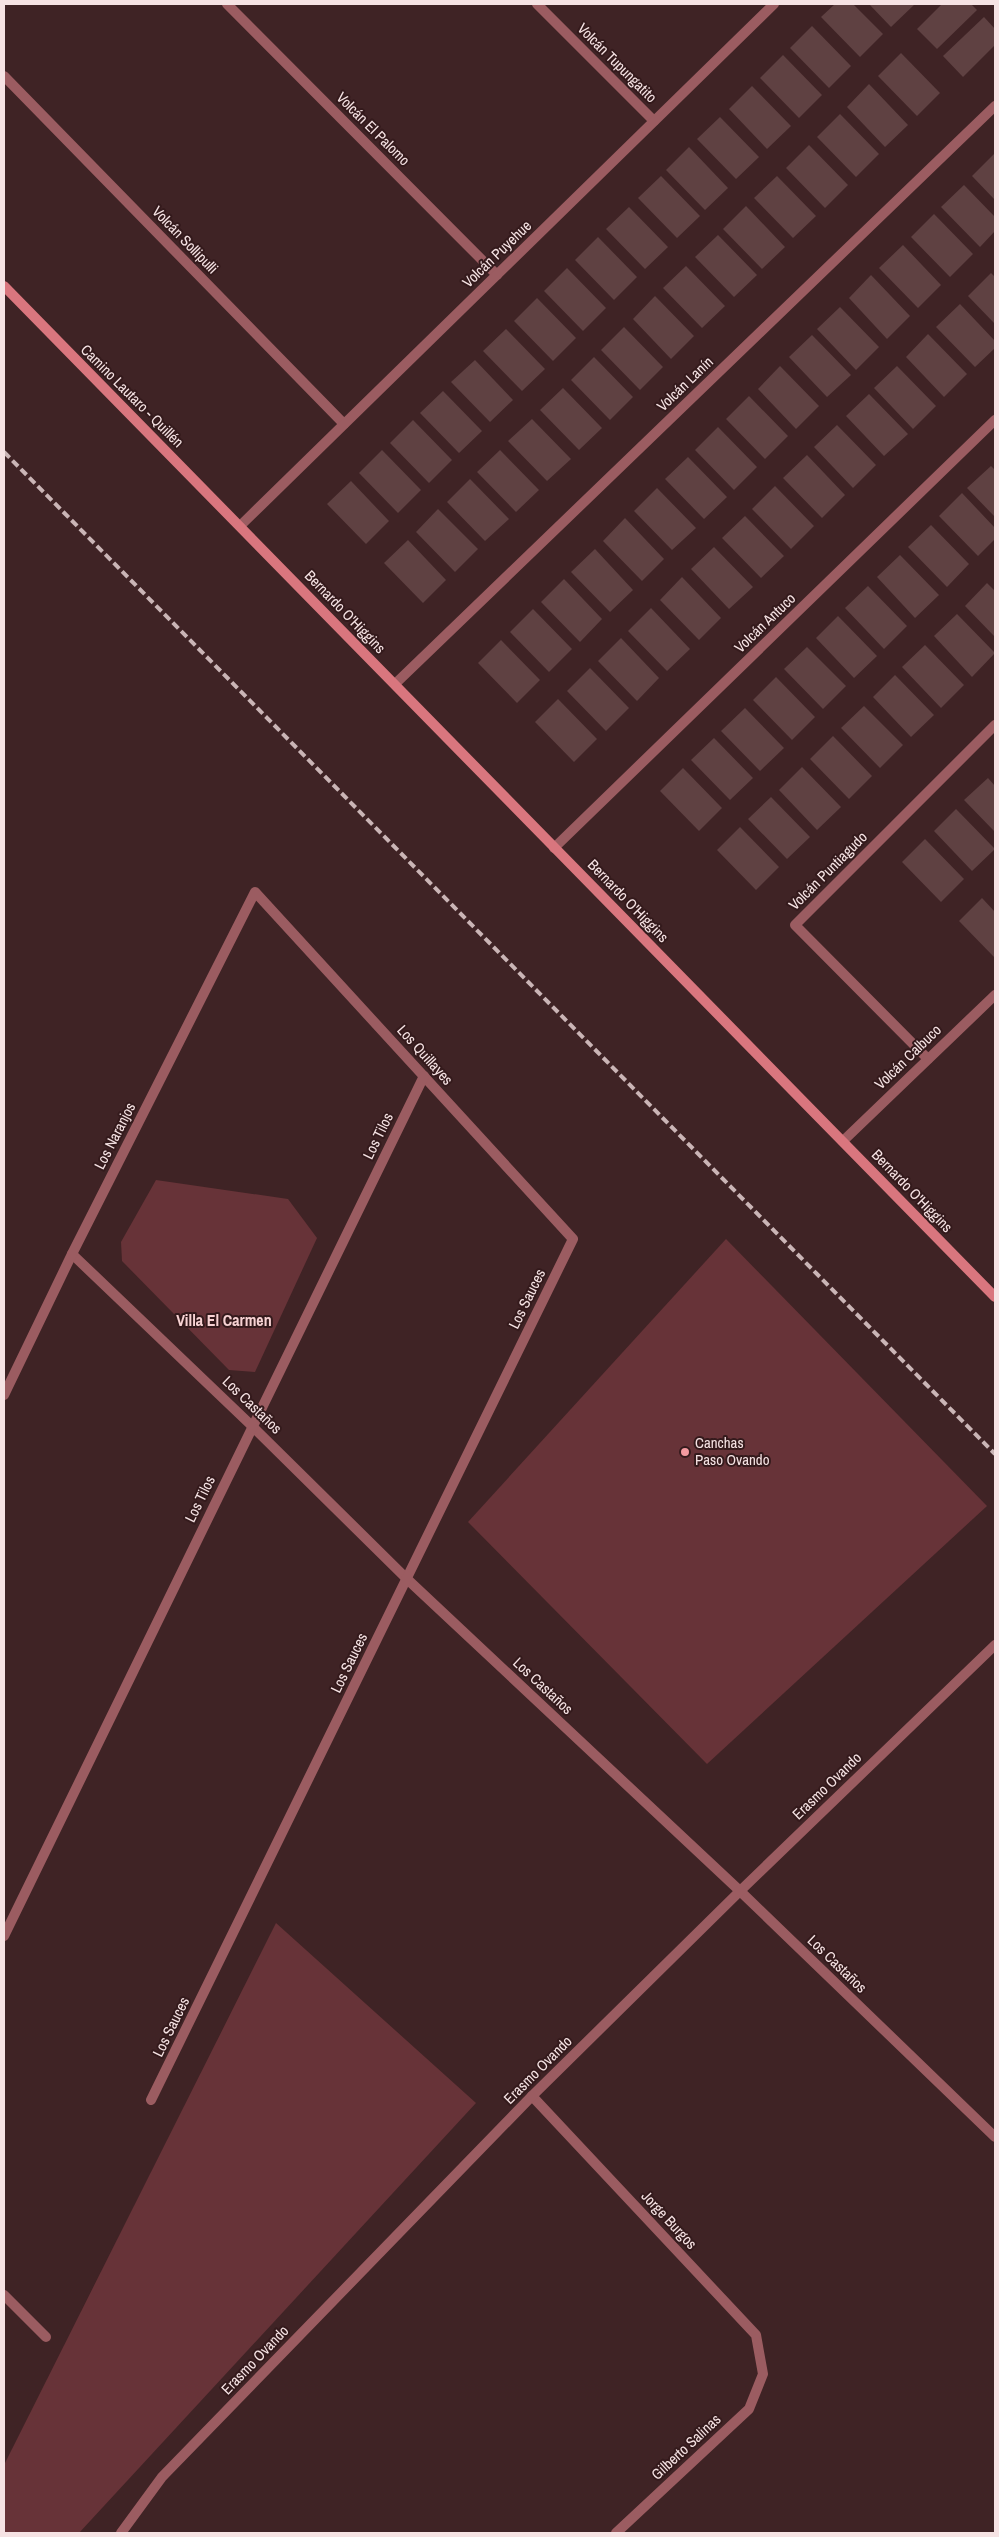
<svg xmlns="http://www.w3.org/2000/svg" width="999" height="2537" font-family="'Archivo Narrow',sans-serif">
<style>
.green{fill:#673338}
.building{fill:#5f4142}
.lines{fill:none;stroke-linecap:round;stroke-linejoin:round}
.minor{stroke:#9b5c61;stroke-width:10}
.tertiary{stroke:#9b5c61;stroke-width:10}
.secondary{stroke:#d9767e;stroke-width:10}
.rail{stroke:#cab5b6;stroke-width:4;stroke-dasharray:8 4;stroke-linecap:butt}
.poi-dot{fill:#f49aa0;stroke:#341a1c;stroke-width:2}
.labels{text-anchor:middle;stroke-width:4;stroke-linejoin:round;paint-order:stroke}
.street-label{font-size:15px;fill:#f6e3e4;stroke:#341a1c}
.poi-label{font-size:15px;fill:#f6e3e4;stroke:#341a1c;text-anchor:start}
.neighbourhood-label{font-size:16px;font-weight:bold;fill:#f7d2d3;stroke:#341a1c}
</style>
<rect width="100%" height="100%" fill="#3f2325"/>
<!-- green -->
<g class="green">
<polygon points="156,1180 288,1199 317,1238 255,1372 229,1370 122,1261 121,1242"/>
<polygon points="726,1239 987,1506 707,1764 468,1522"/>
<polygon points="276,1923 476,2103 79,2533 4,2533 4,2465"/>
</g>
<!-- building -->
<g class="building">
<polygon points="835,4 853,4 883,34 860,57 821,17"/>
<polygon points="869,4 915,4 891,27"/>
<polygon points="942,4 971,4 977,10 937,49 917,29"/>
<polygon points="984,17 995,29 995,45 963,77 943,56"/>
<polygon points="812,26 851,66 829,88 790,48"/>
<polygon points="901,53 940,93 917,116 878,76"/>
<polygon points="783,55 822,95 799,118 760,78"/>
<polygon points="869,84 908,125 885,147 847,107"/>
<polygon points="752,86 791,126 767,149 729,109"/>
<polygon points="840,114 879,154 856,177 817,137"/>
<polygon points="720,117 759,157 736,179 697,139"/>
<polygon points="809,145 848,185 825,208 786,168"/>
<polygon points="689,147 728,188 705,210 666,170"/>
<polygon points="995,153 995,200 972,176"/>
<polygon points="661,176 700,216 677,238 638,198"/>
<polygon points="777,176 816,216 793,238 754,198"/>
<polygon points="964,185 995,217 995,231 980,247 941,207"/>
<polygon points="746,206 785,247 762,269 723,229"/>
<polygon points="629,207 668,247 645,269 606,229"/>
<polygon points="934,214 973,254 950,277 911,237"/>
<polygon points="718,235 757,275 734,297 695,257"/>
<polygon points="598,237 637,277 614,300 575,260"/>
<polygon points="903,245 941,285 918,308 879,268"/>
<polygon points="686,266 725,306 702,328 663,288"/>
<polygon points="567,268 606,308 583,331 544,291"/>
<polygon points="991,273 995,277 995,324 968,296"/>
<polygon points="871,275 910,316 887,339 849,298"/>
<polygon points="655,296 694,336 671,359 633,319"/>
<polygon points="537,298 576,338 553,361 514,321"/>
<polygon points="960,304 995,341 995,348 975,367 936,327"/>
<polygon points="840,307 879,347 856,370 817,329"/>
<polygon points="624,327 663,367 640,390 601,350"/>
<polygon points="506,329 545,369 522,391 483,351"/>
<polygon points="928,334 967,374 944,397 906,357"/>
<polygon points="812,335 851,375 827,397 789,357"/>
<polygon points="594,357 633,397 610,420 571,380"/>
<polygon points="475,360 513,400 490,422 451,382"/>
<polygon points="780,366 819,406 796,429 758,389"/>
<polygon points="897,366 936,406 913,429 874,388"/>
<polygon points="563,388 602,428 579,450 540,410"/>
<polygon points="443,391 482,431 459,453 420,413"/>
<polygon points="869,394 908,434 884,456 846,416"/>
<polygon points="749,396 788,436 765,459 726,419"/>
<polygon points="532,419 571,459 547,481 508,441"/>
<polygon points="413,420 452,460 429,483 390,443"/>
<polygon points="837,425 876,465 853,488 814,447"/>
<polygon points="718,427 757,467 734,490 695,450"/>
<polygon points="382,450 421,490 398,513 359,473"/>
<polygon points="500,450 539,490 516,512 477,472"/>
<polygon points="807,455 845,495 822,518 783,478"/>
<polygon points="688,457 727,497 704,519 665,479"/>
<polygon points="991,466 995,470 995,517 967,488"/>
<polygon points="470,479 509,519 485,541 447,502"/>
<polygon points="351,481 389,521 366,544 327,504"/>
<polygon points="775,486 814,526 791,549 752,509"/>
<polygon points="657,488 696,528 672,550 634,511"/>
<polygon points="962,493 995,528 995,539 978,556 939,516"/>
<polygon points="438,509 478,549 455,572 416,532"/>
<polygon points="745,516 784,556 761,578 722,538"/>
<polygon points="625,518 664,559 642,581 603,541"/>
<polygon points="931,525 969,564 947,587 908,547"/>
<polygon points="408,540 446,580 423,603 384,563"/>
<polygon points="714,547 753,587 729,609 691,569"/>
<polygon points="595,549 633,590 610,612 571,572"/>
<polygon points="900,555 939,595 915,618 877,577"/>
<polygon points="682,577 721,618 699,640 660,600"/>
<polygon points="564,579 602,619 580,642 541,602"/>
<polygon points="987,583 995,591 995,637 965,606"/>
<polygon points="868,586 907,626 884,649 845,608"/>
<polygon points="651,608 690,649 667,671 628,631"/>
<polygon points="533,609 572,649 549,672 510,632"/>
<polygon points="957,614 995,653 972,677 934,636"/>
<polygon points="838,616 877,656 854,678 816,638"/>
<polygon points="621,638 659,678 637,701 598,661"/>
<polygon points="501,640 540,680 517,703 478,663"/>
<polygon points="925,645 964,685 941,708 902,667"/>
<polygon points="807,647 846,686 823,709 784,669"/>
<polygon points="590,668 629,708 606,731 567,691"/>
<polygon points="895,675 934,715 911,737 873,697"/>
<polygon points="776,677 815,717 792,740 753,700"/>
<polygon points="558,699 597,739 574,762 535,722"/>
<polygon points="864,706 903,745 880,768 841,728"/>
<polygon points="745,708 784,748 760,771 721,731"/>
<polygon points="833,736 872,776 849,799 810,759"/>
<polygon points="714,738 753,778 730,800 691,760"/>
<polygon points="802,767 841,807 817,830 779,790"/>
<polygon points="683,768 722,808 699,831 660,791"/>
<polygon points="988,778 995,786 995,832 964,800"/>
<polygon points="771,797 810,837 787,859 748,819"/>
<polygon points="956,809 995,849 972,871 934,831"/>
<polygon points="740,827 779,867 756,890 717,850"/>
<polygon points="925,839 964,879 941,902 902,862"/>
<polygon points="982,898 995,912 995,958 959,921"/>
</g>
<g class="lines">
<!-- minor -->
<g class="minor">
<polyline points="227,4 497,275"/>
<polyline points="537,4 654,121"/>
<polyline points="4,76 344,424"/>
<polyline points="240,526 774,4"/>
<polyline points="395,684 995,106"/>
<polyline points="554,848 995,420"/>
<polyline points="928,1059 795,925 995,725"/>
<polyline points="843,1141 995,995"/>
<polyline points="72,1254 252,1426 407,1579 740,1891 995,2137"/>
<polyline points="4,1395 72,1254 255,892 573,1239 151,2100"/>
<polyline points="4,1936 424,1076"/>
<polyline points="532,2096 756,2335 763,2374 749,2409 616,2533"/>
<polyline points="4,2295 46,2337"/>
</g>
<!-- tertiary -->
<polyline class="tertiary" points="121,2533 162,2477 532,2096 740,1891 995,1645"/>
<!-- secondary -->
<polyline class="secondary" points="4,286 995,1297"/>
<!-- rail -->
<polyline class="rail" points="4,452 995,1454"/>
</g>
<!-- markers -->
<circle class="poi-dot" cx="685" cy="1452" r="5"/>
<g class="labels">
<!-- street labels -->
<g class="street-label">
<text transform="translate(617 63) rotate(45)" y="5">Volcán Tupungatito</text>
<text transform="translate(373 129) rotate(45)" y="5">Volcán El Palomo</text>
<text transform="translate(185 240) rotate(46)" y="5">Volcán Sollipulli</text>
<text transform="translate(497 254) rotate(-44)" y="5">Volcán Puyehue</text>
<text transform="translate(685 384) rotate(-44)" y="5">Volcán Lanín</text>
<text transform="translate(132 396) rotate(45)" y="5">Camino Lautaro - Quillén</text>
<text transform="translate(345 612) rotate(46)" y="5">Bernardo O'Higgins</text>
<text transform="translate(765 623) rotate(-44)" y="5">Volcán Antuco</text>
<text transform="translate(828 871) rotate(-45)" y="5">Volcán Puntiagudo</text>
<text transform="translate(628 901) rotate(46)" y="5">Bernardo O'Higgins</text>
<text transform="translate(425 1055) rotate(48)" y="5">Los Quillayes</text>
<text transform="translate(908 1057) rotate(-44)" y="5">Volcán Calbuco</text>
<text transform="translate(115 1136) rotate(-63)" y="5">Los Naranjos</text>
<text transform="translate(378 1136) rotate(-64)" y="5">Los Tilos</text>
<text transform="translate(912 1191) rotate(46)" y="5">Bernardo O'Higgins</text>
<text transform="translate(527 1299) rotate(-64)" y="5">Los Sauces</text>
<text transform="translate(252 1405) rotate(44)" y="5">Los Castaños</text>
<text transform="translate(200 1499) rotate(-64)" y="5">Los Tilos</text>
<text transform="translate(349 1663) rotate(-64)" y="5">Los Sauces</text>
<text transform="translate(543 1686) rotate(43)" y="5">Los Castaños</text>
<text transform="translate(827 1786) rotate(-44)" y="5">Erasmo Ovando</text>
<text transform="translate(837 1964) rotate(44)" y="5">Los Castaños</text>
<text transform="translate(171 2027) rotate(-64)" y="5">Los Sauces</text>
<text transform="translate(538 2070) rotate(-45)" y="5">Erasmo Ovando</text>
<text transform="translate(669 2220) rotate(47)" y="5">Jorge Burgos</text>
<text transform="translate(255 2360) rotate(-46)" y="5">Erasmo Ovando</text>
<text transform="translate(686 2447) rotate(-43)" y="5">Gilberto Salinas</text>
</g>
<!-- poi labels -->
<g class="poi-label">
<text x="695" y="1448">Canchas<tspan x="695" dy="17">Paso Ovando</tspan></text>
</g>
<!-- neighbourhood labels -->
<g class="neighbourhood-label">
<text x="224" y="1326">Villa El Carmen</text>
</g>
</g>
<!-- border -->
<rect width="999" height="2537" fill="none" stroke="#f6e3e4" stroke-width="10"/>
</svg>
